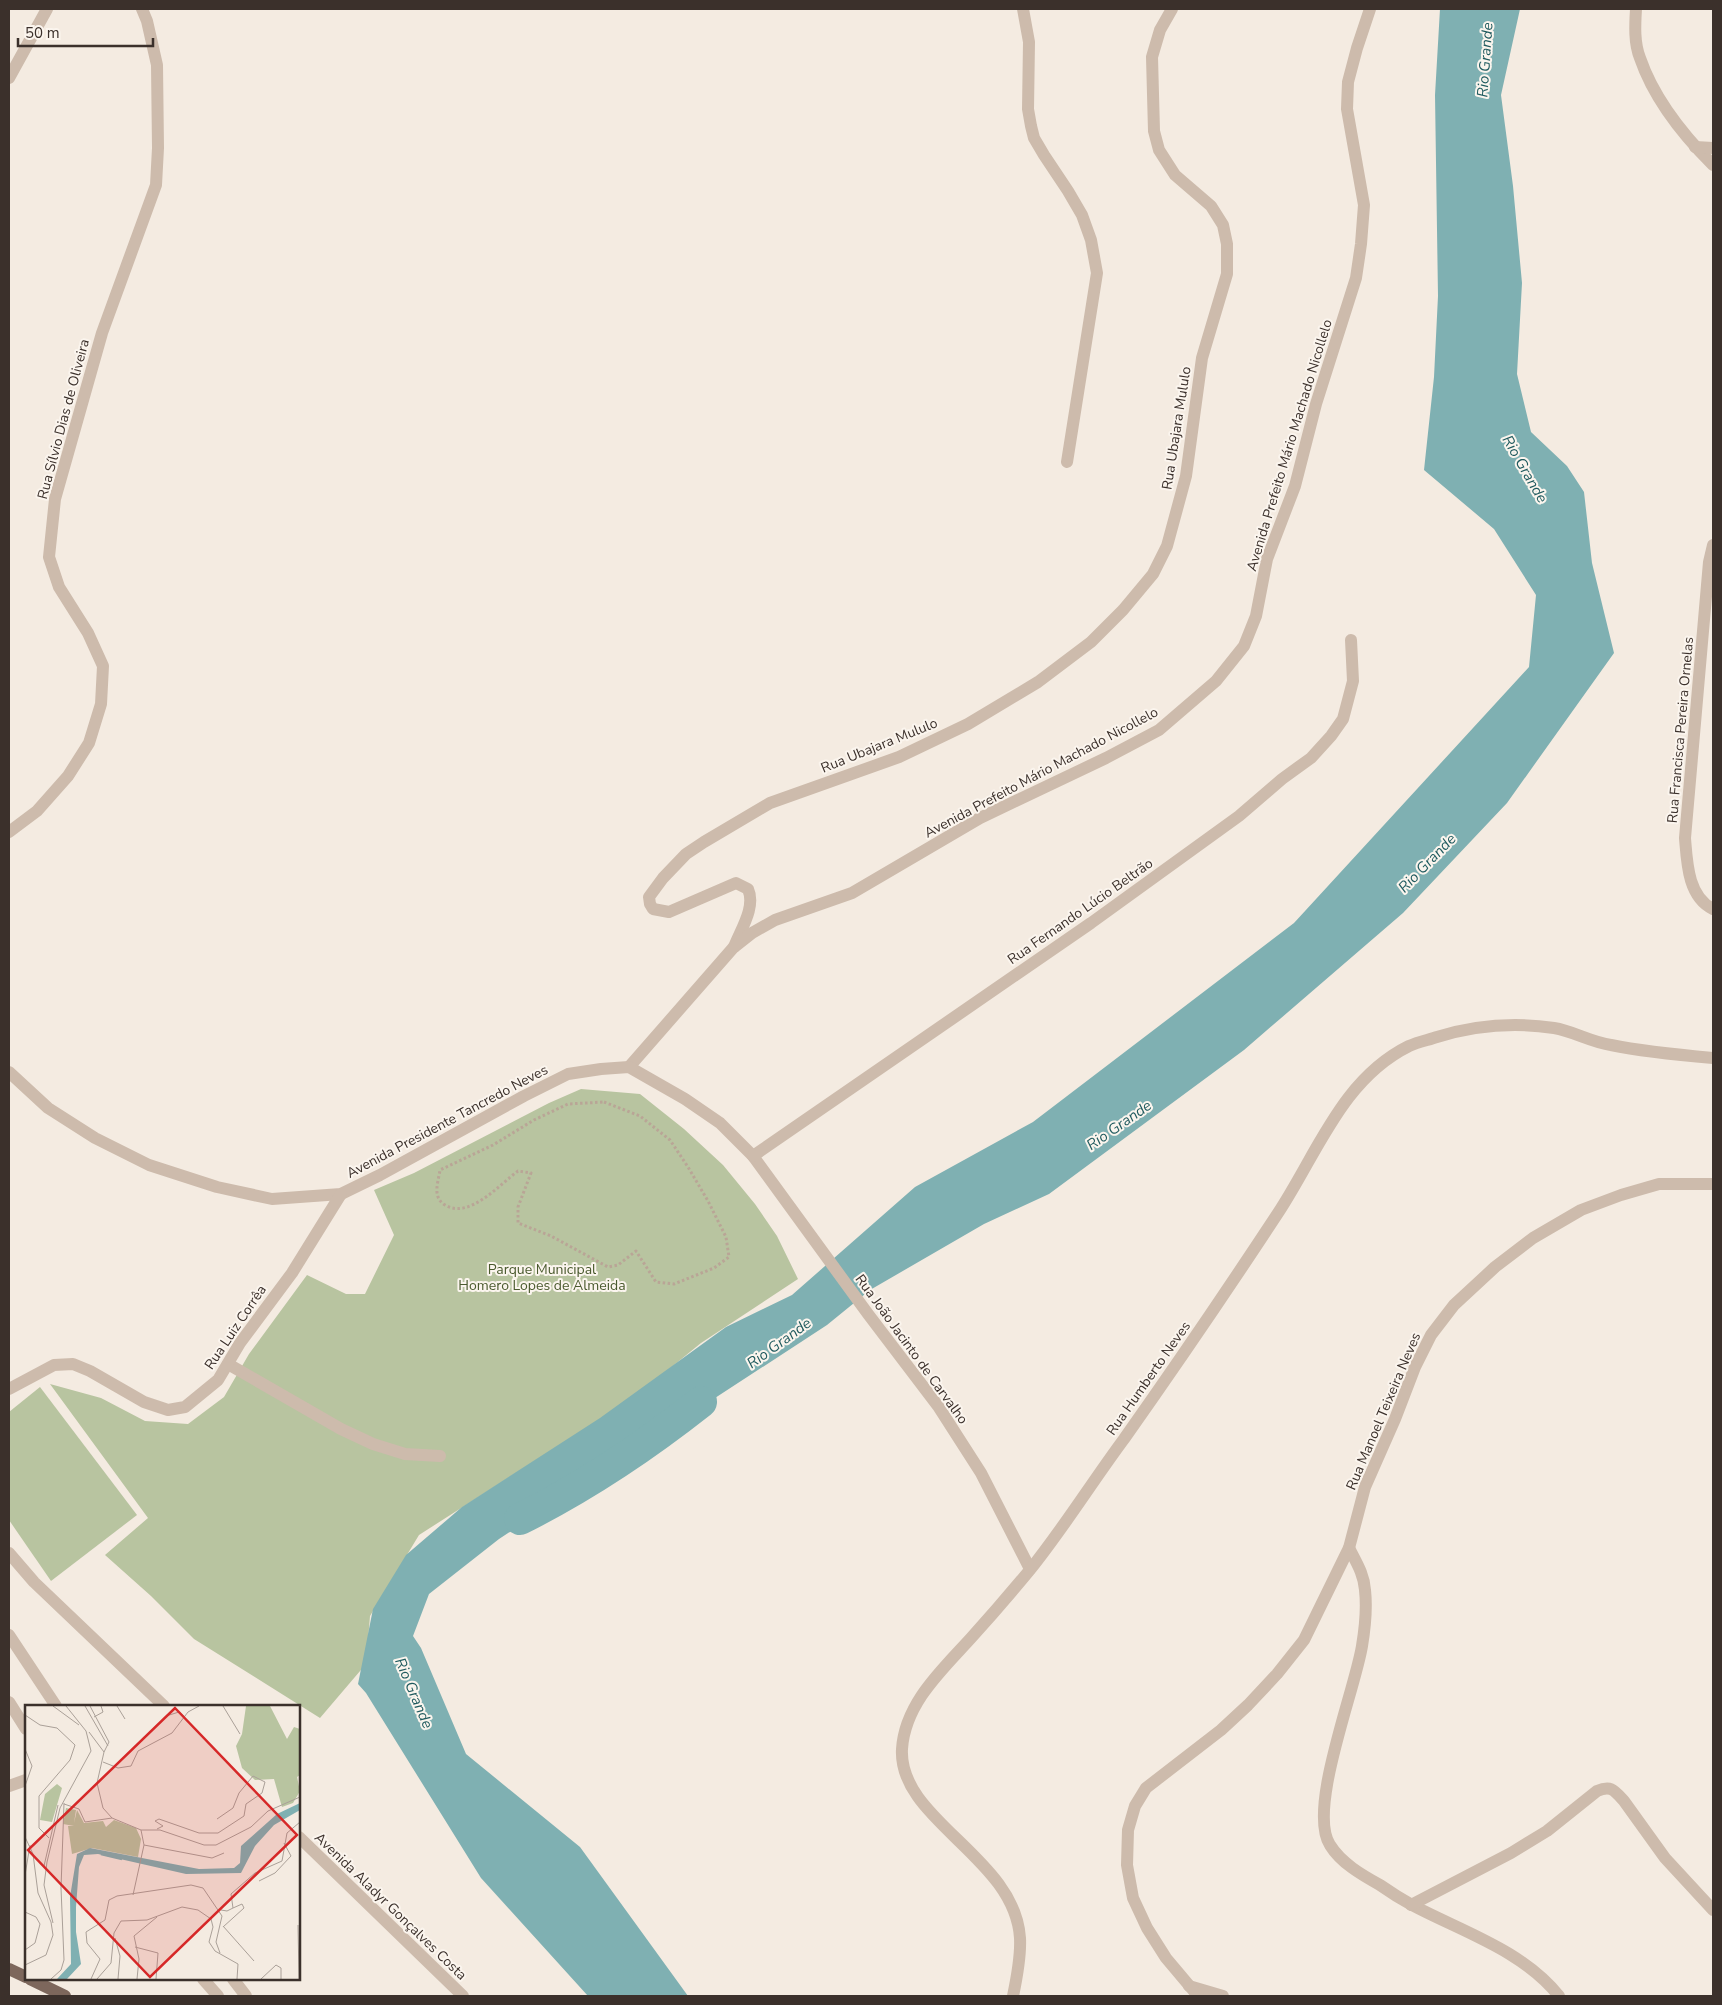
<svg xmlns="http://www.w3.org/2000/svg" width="1722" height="2005" font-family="'Nunito Sans',sans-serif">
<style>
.green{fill:#b8c4a0}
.water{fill:#7fb0b2}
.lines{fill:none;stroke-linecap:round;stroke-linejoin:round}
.river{stroke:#7fb0b2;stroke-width:32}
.path{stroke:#b9a596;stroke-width:3;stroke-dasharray:2.5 2.5;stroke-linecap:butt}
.minor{stroke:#cdbbac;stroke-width:12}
.major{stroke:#7d675c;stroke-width:12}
.labels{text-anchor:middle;stroke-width:4;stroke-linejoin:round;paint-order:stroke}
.street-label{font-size:14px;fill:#3b302b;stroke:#fbf5ee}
.park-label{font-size:14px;fill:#4a5a2e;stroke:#fbf5ee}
.water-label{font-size:15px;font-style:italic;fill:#1f5a5e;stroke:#fbf5ee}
.inset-river{fill:none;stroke:#7fb0b2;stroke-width:2.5}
.inset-road{fill:none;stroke:#aaa098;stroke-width:1}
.view{fill:#d62828;fill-opacity:0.15;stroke:#d62828;stroke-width:2.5}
.inset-edge{fill:none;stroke:#3b302b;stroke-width:2.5}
</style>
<rect width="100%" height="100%" fill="#f4ebe1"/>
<!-- green -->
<g class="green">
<polygon points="581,1089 640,1094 684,1129 723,1165 755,1204 777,1236 798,1279 701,1343 636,1396 419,1535 370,1616 366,1664 320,1718 194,1639 151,1596 105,1555 148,1518 50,1384 101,1398 145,1421 188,1424 224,1397 249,1354 307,1275 346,1294 365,1294 394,1235 374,1190 414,1173 549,1103"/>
<polygon points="40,1387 137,1515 51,1581 9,1520 9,1412"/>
</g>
<!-- water -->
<polygon class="water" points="1440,9 1520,9 1501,95 1513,186 1522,283 1517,374 1531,432 1567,466 1584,492 1592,563 1614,653 1507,803 1403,913 1244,1050 1049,1194 984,1224 870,1290 827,1325 499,1539 429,1594 413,1636 421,1648 466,1754 580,1847 688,1996 588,1996 481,1878 366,1693 358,1684 373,1609 406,1555 462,1507 600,1418 726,1327 792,1295 915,1187 1033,1122 1294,923 1529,667 1536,595 1494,529 1424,470 1434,377 1438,296 1435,95"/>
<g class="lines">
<!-- river -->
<path class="river" d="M520,1519C584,1487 644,1447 701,1402"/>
<!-- path -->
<path class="path" d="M604,1102L640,1116L670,1140L688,1167L708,1201L726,1237L729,1257L714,1268L674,1284L656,1282L636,1251L618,1265L608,1267L551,1236L518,1223V1207L531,1173L518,1171C500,1184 469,1220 445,1205C432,1197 438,1183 440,1170L493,1145L534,1120L568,1104Z"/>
<!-- minor -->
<g class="minor">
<polyline points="1023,9 1029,42 1028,109 1031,126 1034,138 1044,155 1068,191 1082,215 1091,240 1097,273 1067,462"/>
<path d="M1636,9C1635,25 1634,43 1640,58C1654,99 1683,135 1713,165"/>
<polyline points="9,78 47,9"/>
<polyline points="1695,147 1713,148"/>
<path d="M1713,545L1709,562L1685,838C1687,863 1688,897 1713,909"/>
<polyline points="9,832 37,811 68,776 89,743 101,704 103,666 88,633 59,587 49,557 55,499 102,333 156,185 158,148 157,65 147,21 142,9"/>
<path d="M734,947C741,929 756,907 748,889L736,883L669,912L653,909L650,904L649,897L663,878L686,854L704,842L770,803L899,757L968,724L1038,682L1091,642L1123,610L1153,574L1167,546L1186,476L1202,358L1227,274V244L1223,225L1211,206L1175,175L1159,150L1154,131L1152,57L1160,30L1172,9"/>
<polyline points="629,1067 733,948 752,933 775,920 852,893 980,818 1106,758 1159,730 1216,681 1244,646 1256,616 1267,559 1295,486 1316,404 1356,278 1361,244 1364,205 1347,109 1348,82 1357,48 1370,9"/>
<polyline points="9,1072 48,1108 95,1138 149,1165 217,1187 272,1199 341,1194 380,1175 524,1096 568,1074 601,1069 629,1067 685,1099 720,1123 753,1156 868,1314 938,1406 981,1473 1030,1569"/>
<polyline points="753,1156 1091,923 1239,816 1282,779 1311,758 1331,736 1343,719 1353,681 1351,640"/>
<polyline points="228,1364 341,1429 373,1444 405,1454 440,1456"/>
<polyline points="9,1389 54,1365 73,1364 90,1371 144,1402 168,1410 185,1407 218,1380 240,1343 292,1273 341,1194"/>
<path d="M1349,1548C1356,1562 1364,1574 1365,1590C1367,1608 1365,1628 1362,1646C1355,1690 1307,1810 1330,1845C1341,1863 1362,1875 1380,1885C1390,1892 1401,1899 1412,1905C1463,1932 1522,1950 1559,1996"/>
<polyline points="9,1553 34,1582 164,1706"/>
<polyline points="9,1635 56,1706"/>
<polyline points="9,1702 26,1729"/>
<polyline points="9,1786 26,1780"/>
<polyline points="299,1837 463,1996"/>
<path d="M1411,1905L1511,1853L1547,1831L1597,1791C1611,1785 1614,1790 1624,1801L1665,1858L1713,1910"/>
<polyline points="203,1979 218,1996"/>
<polyline points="233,1979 246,1996"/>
<polyline points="1189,1986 1223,1996"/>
<path d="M1013,1996C1017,1977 1021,1957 1020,1938C1015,1857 898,1820 902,1749C905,1703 942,1670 971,1638C991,1616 1010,1594 1029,1571C1063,1529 1092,1482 1124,1439C1177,1364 1228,1289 1278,1213C1317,1154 1342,1079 1409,1046C1418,1042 1428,1040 1437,1037C1476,1025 1514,1022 1554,1028C1573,1031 1591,1042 1611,1045C1645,1052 1679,1055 1713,1058"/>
<polyline points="1198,1996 1166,1958 1147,1928 1133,1898 1127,1865 1128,1830 1135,1806 1146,1788 1221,1730 1248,1705 1277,1674 1304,1640 1349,1548 1365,1487 1395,1419 1415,1367 1431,1335 1454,1305 1495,1267 1533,1238 1581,1210 1621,1195 1659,1184 1713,1184"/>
</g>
<!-- major -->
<g class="major">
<polyline points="9,1969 26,1977"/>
<polyline points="30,1979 65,1996"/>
</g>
</g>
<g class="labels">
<!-- street labels -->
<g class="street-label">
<text transform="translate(63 419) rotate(-75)" y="5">Rua Sílvio Dias de Oliveira</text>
<text transform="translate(1176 428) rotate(-81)" y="5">Rua Ubajara Mululo</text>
<text transform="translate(1289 445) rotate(-73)" y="5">Avenida Prefeito Mário Machado Nicollelo</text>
<text transform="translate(1680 730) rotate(-85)" y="5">Rua Francisca Pereira Ornelas</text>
<text transform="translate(879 745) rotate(-22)" y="5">Rua Ubajara Mululo</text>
<text transform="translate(1041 772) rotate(-28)" y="5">Avenida Prefeito Mário Machado Nicollelo</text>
<text transform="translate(1080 911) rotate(-35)" y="5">Rua Fernando Lúcio Beltrão</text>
<text transform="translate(447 1121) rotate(-28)" y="5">Avenida Presidente Tancredo Neves</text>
<text transform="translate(235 1327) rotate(-56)" y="5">Rua Luiz Corrêa</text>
<text transform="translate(912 1349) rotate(54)" y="5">Rua João Jacinto de Carvalho</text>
<text transform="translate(1148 1378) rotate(-55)" y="5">Rua Humberto Neves</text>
<text transform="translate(1383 1411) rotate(-67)" y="5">Rua Manoel Teixeira Neves</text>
<text transform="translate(391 1906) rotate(44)" y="5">Avenida Aladyr Gonçalves Costa</text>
</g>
<!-- park labels -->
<g class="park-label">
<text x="542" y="1274">Parque Municipal<tspan x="542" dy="16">Homero Lopes de Almeida</tspan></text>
</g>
<!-- water labels -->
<g class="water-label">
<text transform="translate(1485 60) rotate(-86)" y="5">Rio Grande</text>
<text transform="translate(1525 469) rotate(60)" y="5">Rio Grande</text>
<text transform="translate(1427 863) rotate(-46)" y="5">Rio Grande</text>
<text transform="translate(1119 1125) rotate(-35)" y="5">Rio Grande</text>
<text transform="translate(779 1343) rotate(-36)" y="5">Rio Grande</text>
<text transform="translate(414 1693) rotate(67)" y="5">Rio Grande</text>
</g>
</g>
<!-- overview -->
<g transform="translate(25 1705)">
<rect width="275" height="275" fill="#f4ebe1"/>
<path d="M221,1H245L262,34L269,22L275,24V70L272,72L275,86L268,98L257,102L249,74L230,75L217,63L211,41L217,29ZM32,79L37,83L27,117L15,115L20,89ZM41,103L51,105L49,118L52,105L59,118L78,116L81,122L89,115L111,123L116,134L113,152L67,143L47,149L43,121H49L38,119Z" fill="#b8c4a0"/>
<path d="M275,98V105L249,120L230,141L216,168L161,169L73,149L59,150L54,162L51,202V227L56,259L42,274H32L46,259L45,192L52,149L65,143L174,164L209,163L215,158L216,141L252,109Z" fill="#7fb0b2"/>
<path class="inset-river" d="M76,149L97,154"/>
<path class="inset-road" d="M28,1L54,20M60,1L83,41M65,1L84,37L79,47M92,1L100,14M198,1L215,29M0,10L15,20L32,23L50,40L45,55L14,91V123L24,133M141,11L154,7L160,12M69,12L78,7L76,1M64,27L79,47L72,78L78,103L87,113L116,125L119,140L108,190M0,44L7,61L0,81M78,57L93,63L106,61L113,46L147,28L163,7L174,1M39,99L54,104L60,117L87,113M132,124L138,121L130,116L134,114L174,128H193L219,111L221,99L237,88L240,77L228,71L214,88L208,103L192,114M116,125H135L179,140H191L226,122L243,106L275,92M0,132L8,149L13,188L26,217L28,230L21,250L0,260M119,140L187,153L199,148M19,161L33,100M0,170L5,140M234,176L250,168L266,151L259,138M196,205L202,206L208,203L206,189L230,168L257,156L262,128L275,117M0,207L11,212L15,219L10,238L0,245M28,218L19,180L22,157L35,103L66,46L61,26L41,1M273,220L274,274M198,221L229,256M198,222L219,203L217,199L208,203M90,233L95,251L93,274M110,242L133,248L131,274M26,274L36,265L39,255L36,183L39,98M66,274L75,254L62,238L61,227L80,215L84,195L92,191L166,180L178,183L197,211L191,237L195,248M72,274L86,258L89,228L96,216L122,215L157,202L173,205L186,214L188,222L184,237L190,246L213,259L212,274M112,274L114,254L109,231L132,212M236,274L251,260L256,263V274"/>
<path class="view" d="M150,3L272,130L125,272L3,145Z"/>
<rect width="275" height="275" class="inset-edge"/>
</g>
<!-- border -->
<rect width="1722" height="2005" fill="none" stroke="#3b302b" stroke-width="20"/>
<!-- scale -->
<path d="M18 38v8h135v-8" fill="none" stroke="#3b302b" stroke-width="2.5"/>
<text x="25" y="38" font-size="15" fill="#3b302b" stroke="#fbf5ee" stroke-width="4" paint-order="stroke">50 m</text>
</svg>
